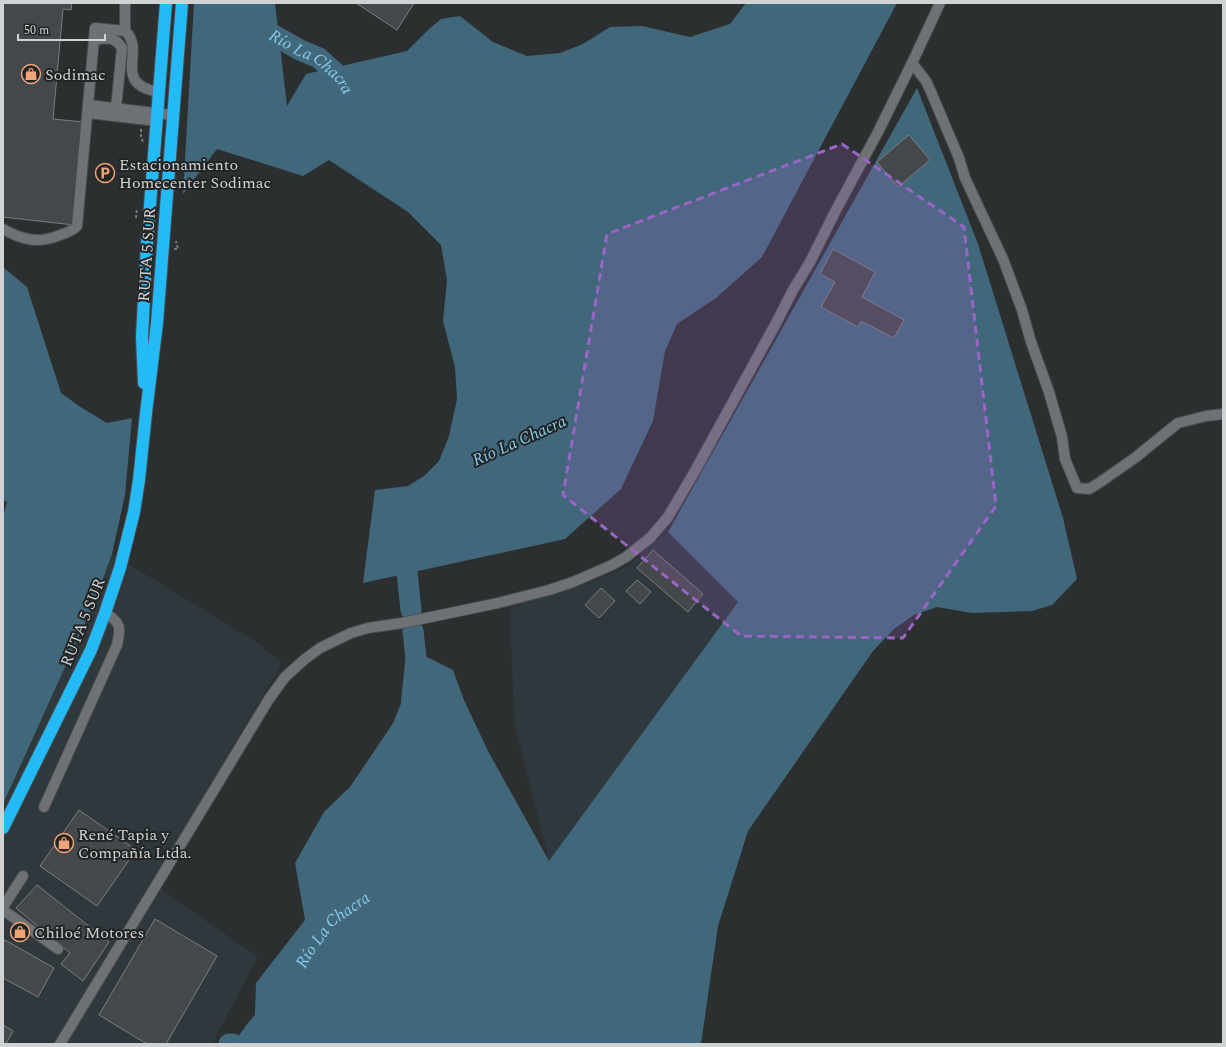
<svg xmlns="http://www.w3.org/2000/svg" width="1226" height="1047" font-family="Spectral,serif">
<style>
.built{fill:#2f383d}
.forest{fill:#41677b}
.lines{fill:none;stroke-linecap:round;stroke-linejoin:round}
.river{stroke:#41687b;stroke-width:21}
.building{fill:#45484a;stroke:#7a7e7f}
.minor-casing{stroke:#494b4c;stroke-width:12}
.highway-casing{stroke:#494b4c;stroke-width:14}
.path{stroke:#76797a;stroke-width:2;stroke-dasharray:3 2;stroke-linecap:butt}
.minor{stroke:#6f7274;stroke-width:10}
.highway{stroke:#23baf5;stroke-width:12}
.marked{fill:#9966c6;fill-opacity:0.2;stroke:#9966c6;stroke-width:3;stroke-dasharray:8 5;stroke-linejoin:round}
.labels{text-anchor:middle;stroke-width:4;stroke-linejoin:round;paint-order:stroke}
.poi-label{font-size:16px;fill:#d0d2d3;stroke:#222526;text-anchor:start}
.street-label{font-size:16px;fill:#d0d2d3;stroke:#222526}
.water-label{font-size:17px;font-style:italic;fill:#87caec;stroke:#222526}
</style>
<rect width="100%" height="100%" fill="#2c2f30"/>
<!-- built -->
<g class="built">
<polygon points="668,532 738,602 549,862 514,722 510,607 594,581 629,565"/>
<polygon points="112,554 258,643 282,664 151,883 258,957 212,1044 3,1044 3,804 94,603"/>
</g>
<!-- forest -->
<g class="forest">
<polygon points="194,3 275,3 287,106 306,74 407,51 429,29 441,19 460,16 493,42 527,56 560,53 583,44 610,27 642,26 690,37 730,24 746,3 897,3 762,257 716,298 677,324 665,351 653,421 621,489 565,539 363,583 375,490 408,486 424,476 439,461 449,436 457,399 455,367 443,321 447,280 441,245 408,212 329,160 303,176 217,149 183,194"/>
<polygon points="917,88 978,244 1063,518 1077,579 1052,605 1032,611 972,613 937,607 914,615 894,629 873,651 748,831 718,926 701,1044 254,1044 256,983 305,920 295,863 324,812 350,787 404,707 427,657 453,670 464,700 488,751 549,861 738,602 668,532"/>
<polygon points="3,267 27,287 61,393 79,406 107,423 132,418 125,495 112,554 94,603 3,804 3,516 7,502 3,500"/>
</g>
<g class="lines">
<!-- river -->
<g class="river">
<path id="s1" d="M235,3L270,33L300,50L319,58L341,78L352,97L351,110L344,137L351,159L395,163L406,168L419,165L441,166L457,171L465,184L454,199L444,207L437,218L448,232L457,246L474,265L479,272L480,305L488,318L499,324L521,345L528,350L544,353L559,350L577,357L588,371L592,387L584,404L576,415L565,423L538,430L496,452L445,475L430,490L417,520L410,540L406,563L411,610"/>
<polyline points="229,1044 233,1044"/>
<path id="s2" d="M246,1044L255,1031L280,1002L304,958L330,921L368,895L378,868L379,841L368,810L370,781L389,760L411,707L416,658L413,631"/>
</g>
</g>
<!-- building -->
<g class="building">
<polygon points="3,3 72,3 71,10 63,9 53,119 83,122 74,225 3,217"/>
<polygon points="356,3 414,3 397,30"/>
<polygon points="909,135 930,160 898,187 877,162"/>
<polygon points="833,249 875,272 862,297 904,320 894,338 861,321 858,327 821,307 835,282 820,274"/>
<polygon points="653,550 703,594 688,612 637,568"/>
<polygon points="637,580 651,592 640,604 626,591"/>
<polygon points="601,588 615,601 599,618 585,605"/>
<polygon points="79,810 136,850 97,906 40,866"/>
<polygon points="37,885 109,942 83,981 61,964 70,953 16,908"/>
<polygon points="155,919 217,956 166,1044 147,1044 99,1015"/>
<polygon points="5,940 54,968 38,997 3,978 3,944"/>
<polygon points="3,1025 13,1031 6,1044 3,1044"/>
</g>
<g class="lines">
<!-- minor casing -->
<g class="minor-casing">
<g id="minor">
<path d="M125,31C147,50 110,84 159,92"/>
<path d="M94,40C106,38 115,36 122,48L116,108"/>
<polyline points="912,63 926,81 931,92 959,158 965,178 1003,259 1022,310 1031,342 1049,392 1062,437 1065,459 1077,488 1089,489 1099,483 1136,457 1178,423 1206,416 1223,414"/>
<polyline points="88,105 172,115"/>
<polyline points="88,113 157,121"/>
<path d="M3,229C22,240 39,244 60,235C67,233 72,231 77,226L95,28L125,31V3"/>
<path d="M44,807L117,645C121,628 121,622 105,613"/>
<polyline points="3,907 23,876"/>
<polyline points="3,910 58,949"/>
<polyline points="60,1044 269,699 285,677 305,659 320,648 351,633 368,628 402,623 498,603 549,590 573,582 612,565 626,557 650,538 668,517 695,471 775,325 793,290 810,262 836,210 878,132 912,63 940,3"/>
</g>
</g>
<!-- highway casing -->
<g class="highway-casing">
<g id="highway">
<polyline points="144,383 142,337 147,243 166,3"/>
<polyline points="3,828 91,650 105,613 120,568 134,512 139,480 146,413 157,323 182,3"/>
</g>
</g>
<!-- path -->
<g class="path">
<polyline points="141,129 141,137 143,142"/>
<polyline points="136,218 137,208"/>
<polyline points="174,249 178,249 176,241"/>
</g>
<!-- minor -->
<use href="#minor" class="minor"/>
<!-- highway -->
<use href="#highway" class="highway"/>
</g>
<!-- marked area -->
<path class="marked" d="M842,144L964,227L996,506L903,638L741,636L563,495L607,234Z"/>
<!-- icons -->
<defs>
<g id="shop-ring" transform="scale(1)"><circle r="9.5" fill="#222526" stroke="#efa376" stroke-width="1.5"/><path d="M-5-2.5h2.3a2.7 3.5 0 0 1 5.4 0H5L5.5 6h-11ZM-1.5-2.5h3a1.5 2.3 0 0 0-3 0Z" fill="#efa376"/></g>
<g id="parking-ring" transform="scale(1)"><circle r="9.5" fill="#222526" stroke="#efa376" stroke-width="1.5"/><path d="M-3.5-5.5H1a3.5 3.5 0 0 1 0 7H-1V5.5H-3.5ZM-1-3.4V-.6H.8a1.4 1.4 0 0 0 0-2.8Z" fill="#efa376"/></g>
</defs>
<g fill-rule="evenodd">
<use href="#shop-ring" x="31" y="74"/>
<use href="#parking-ring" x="105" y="173"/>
<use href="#shop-ring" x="64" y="843"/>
<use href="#shop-ring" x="20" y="932"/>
</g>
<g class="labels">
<!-- poi labels -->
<g class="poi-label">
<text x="45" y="80">Sodimac</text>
<text x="119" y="170">Estacionamiento<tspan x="119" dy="18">Homecenter Sodimac</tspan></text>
<text x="78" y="840">René Tapia y<tspan x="78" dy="18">Compañía Ltda.</tspan></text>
<text x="34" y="938">Chiloé Motores</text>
</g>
<!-- street labels -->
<g class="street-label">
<text transform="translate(146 255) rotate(-86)" y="6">RUTA 5 SUR</text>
<text transform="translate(82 622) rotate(-68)" y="6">RUTA 5 SUR</text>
</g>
<!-- water labels -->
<g class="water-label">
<text dy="6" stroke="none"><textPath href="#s1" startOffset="97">Río La Chacra</textPath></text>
<text transform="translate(519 440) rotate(-24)" y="6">Río La Chacra</text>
<text dy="6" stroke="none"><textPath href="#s2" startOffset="145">Río La Chacra</textPath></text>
</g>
</g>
<!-- border -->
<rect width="1226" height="1047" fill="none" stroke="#d0d2d3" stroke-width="8"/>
<!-- scale -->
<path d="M18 34v6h87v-6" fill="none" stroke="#d0d2d3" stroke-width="2"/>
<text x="24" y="34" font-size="12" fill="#d0d2d3" stroke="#222526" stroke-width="3" paint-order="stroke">50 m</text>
</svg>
